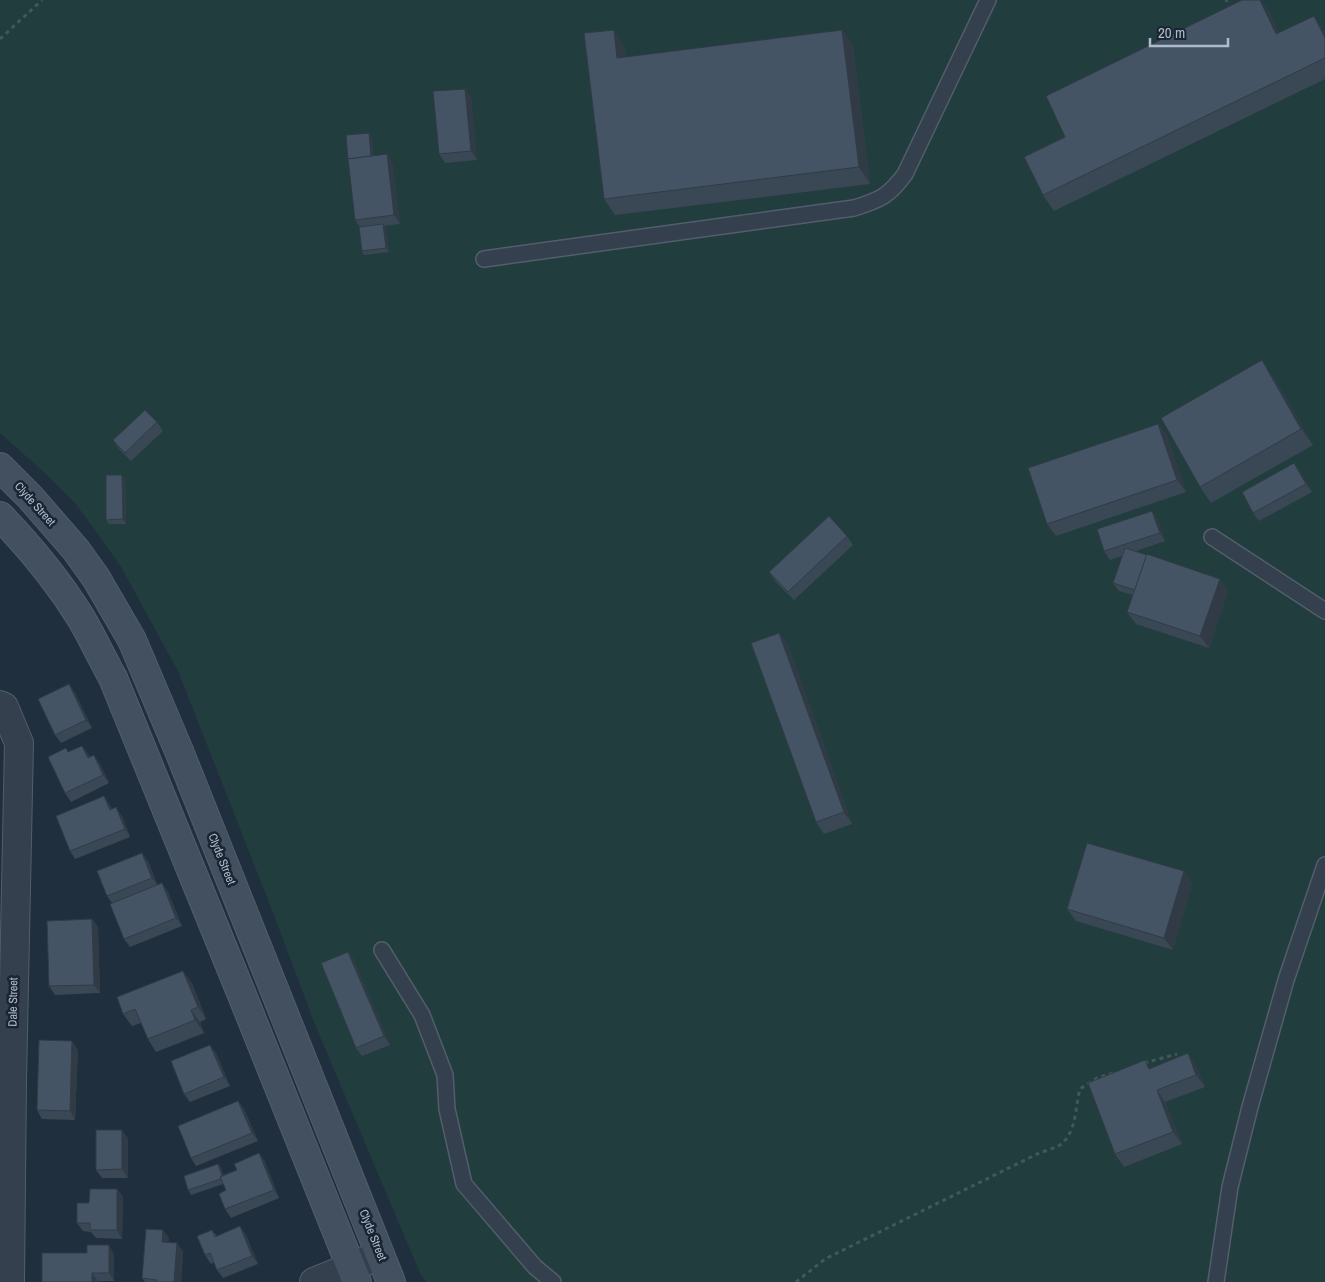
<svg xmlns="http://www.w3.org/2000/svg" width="1325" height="1282" font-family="'Archivo Narrow',sans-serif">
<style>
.green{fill:#223d3e}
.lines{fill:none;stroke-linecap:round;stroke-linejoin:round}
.service-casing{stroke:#525e6b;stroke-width:18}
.minor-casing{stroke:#525e6b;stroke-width:30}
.secondary-casing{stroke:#525e6b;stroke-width:30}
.path{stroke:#405a5b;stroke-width:3;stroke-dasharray:4 4;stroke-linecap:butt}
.service{stroke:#34404d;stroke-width:15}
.minor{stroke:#34404d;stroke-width:28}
.secondary{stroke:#425060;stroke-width:28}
.wall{fill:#3a4856}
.shaded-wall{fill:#303b46}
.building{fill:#445464;stroke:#303b46}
.labels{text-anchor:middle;stroke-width:5;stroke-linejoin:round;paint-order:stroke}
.street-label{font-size:12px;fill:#afbbc9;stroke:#192532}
</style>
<rect width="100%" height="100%" fill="#202f3d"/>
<!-- green -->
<polygon class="green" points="0,0 1325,0 1325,1282 426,1282 420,1273 316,1027 272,910 178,671 121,567 95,530 75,503 47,475 0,433"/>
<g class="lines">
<!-- service casing -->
<g class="service-casing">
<g id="service">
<path d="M484,259L854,208C880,200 889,196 905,174L988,0"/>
<polyline points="1212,537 1325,611"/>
<polyline points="382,950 422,1015 445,1075 447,1109 464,1184 535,1267 553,1282"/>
<polyline points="1216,1282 1230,1187 1250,1107 1286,980 1325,865"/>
</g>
</g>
<!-- minor casing -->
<g class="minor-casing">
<g id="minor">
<polyline points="0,705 4,707 19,743 12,1080 10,1282"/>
<polyline points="314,1282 380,1255"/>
</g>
</g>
<!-- secondary casing -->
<g class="secondary-casing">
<g id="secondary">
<polyline points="0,467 30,497 76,550 96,578 132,640 179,751 391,1282"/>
<path d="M0,516C30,547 58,581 81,618C92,637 102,658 113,678L242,995L357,1282"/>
</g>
</g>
<!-- path -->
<g class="path">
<polyline points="1226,2 1227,0"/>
<polyline points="0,39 42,0"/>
<polyline points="1144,1063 1177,1054"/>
<path d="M796,1282L825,1259L1037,1154C1044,1151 1053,1149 1060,1145C1077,1132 1075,1107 1080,1089L1097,1078L1117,1072"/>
</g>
<!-- service -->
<use href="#service" class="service"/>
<!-- minor -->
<use href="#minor" class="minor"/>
<!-- secondary -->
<use href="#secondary" class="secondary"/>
</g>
<!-- wall -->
<g class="wall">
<polygon points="1268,9 1279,33 1325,31 1325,79 1054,211 1043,195 1065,137"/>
<polygon points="842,30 853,46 870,184 615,215 604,199 625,46 626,57"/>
<polygon points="465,89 471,97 477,160 445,163 439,154"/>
<polygon points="369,133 372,137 373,156 387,154 392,163 400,224 384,226 386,228 389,252 364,255 362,251 360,227 355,220"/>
<polygon points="1273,376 1313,445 1211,503 1200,487"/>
<polygon points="157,422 163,431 131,461 119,449 113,440"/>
<polygon points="1158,424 1167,436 1186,492 1056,536 1047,524"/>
<polygon points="1294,463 1300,471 1312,492 1259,521 1253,513"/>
<polygon points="125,479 126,524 109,524 106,520"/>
<polygon points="1152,511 1158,519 1165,541 1136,551 1228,591 1209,648 1136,624 1127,612 1133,595 1119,591 1113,583 1122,556 1110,560 1104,551"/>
<polygon points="847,536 853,545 794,600 775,581 769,572"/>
<polygon points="779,633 788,645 852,824 824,834 816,822"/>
<polygon points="69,684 75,693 92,728 61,743 55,735"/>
<polygon points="82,746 90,757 100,764 109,783 71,802 65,793 66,748 68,752"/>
<polygon points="110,805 112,809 122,816 130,837 75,859 70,851"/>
<polygon points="148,861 157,885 162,883 168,892 182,926 130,947 124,939 112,903 107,896"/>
<polygon points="1184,871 1192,884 1173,950 1076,921 1067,909"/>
<polygon points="92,919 98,927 100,993 55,995 49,986"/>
<polygon points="348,952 354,960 390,1045 362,1056 356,1048"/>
<polygon points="192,983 206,1019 200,1022 204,1033 156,1052 148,1039 141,1023 132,1026 123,1014"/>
<polygon points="78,1050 75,1120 42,1119 37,1110"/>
<polygon points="216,1053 230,1086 190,1102 184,1094"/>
<polygon points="1196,1066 1205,1087 1165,1102 1182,1144 1124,1167 1115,1154 1150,1068"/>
<polygon points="238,1101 244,1109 258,1141 196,1166 191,1158"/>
<polygon points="128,1138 128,1178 102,1178 96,1170"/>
<polygon points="259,1153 265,1162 279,1198 231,1218 225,1209 226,1190 223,1184 191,1195 188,1190 218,1164 221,1168 223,1175 237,1170"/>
<polygon points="117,1189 123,1197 122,1239 96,1238 91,1232 83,1231 77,1223 89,1203"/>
<polygon points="240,1226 246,1235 258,1264 223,1278 217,1270 214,1262 211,1264 205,1255 212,1230 217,1236"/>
<polygon points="169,1238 168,1243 177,1243 183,1252 181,1282 145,1282 142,1278"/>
<polygon points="114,1254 114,1281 42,1282"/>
</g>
<!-- shaded-wall -->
<g class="shaded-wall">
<polygon points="1260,0 1261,0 1268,9 1288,50 1276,34"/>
<polygon points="1314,16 1325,31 1325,38"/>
<polygon points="614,30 625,46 629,74 617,58"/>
<polygon points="842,30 853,46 870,184 859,167"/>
<polygon points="465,89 471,97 477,160 471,151"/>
<polygon points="369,133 372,137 374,163 371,158"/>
<polygon points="387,154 392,163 400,224 394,215"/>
<polygon points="383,224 386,228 389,252 386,248"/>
<polygon points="1262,360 1273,376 1313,445 1301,429"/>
<polygon points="1158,424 1167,436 1186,492 1177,480"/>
<polygon points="1294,463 1300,471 1312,492 1306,484"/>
<polygon points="122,475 125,479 126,524 123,519"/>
<polygon points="1152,511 1158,519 1165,541 1160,533"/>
<polygon points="1220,579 1228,591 1209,648 1200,636"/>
<polygon points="779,633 788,645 852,824 844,812"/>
<polygon points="69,684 75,693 92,728 86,720"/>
<polygon points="82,746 88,754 94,766 88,758"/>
<polygon points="94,755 100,764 109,783 103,775"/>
<polygon points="104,796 110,805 116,818 110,810"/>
<polygon points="116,807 122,816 130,837 125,829"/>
<polygon points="142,853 148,861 158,886 152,878"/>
<polygon points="1184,871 1192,884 1173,950 1164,938"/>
<polygon points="162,883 168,892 182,926 176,918"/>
<polygon points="92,919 98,927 100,993 94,985"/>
<polygon points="348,952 354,960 390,1045 384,1036"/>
<polygon points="183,971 192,983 206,1019 198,1007"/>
<polygon points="191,1010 200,1022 204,1033 195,1020"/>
<polygon points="72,1041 78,1050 75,1120 70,1111"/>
<polygon points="210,1045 216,1053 230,1086 224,1077"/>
<polygon points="1188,1053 1196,1066 1205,1087 1196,1075"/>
<polygon points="1157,1090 1165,1102 1182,1144 1173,1132"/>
<polygon points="238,1101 244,1109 258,1141 252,1133"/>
<polygon points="122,1130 128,1138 128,1178 122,1169"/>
<polygon points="259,1153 265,1162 279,1198 274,1190"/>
<polygon points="218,1164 221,1168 226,1183 223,1179"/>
<polygon points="117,1189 123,1197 122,1239 117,1230"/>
<polygon points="240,1226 246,1235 258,1264 252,1256"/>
<polygon points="163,1230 169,1238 168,1250 162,1242"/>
<polygon points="177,1243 183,1252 181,1282 174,1282"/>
<polygon points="109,1245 114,1254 114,1281 109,1273"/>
<polygon points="92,1273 98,1281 98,1282 92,1282"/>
</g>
<!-- building -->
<g class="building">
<polygon points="1242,0 1260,0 1276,34 1314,16 1325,38 1325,58 1043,195 1024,157 1065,137 1046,96"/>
<polygon points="614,30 617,58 842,30 859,167 604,199 584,33"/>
<polygon points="465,89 471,151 439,154 433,91"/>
<polygon points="369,133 371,156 348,159 348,160 346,135"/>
<polygon points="387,154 394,215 355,220 348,159"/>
<polygon points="383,224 386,248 362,251 359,227"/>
<polygon points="1262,360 1301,429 1200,487 1161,418"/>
<polygon points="145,410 157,422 125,453 113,440"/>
<polygon points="1158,424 1177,480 1047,524 1028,468"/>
<polygon points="1294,463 1306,484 1253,513 1242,492"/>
<polygon points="106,475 122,475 123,519 106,520"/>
<polygon points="1152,511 1160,533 1104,551 1097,529"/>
<polygon points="829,516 847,536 788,592 769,572"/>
<polygon points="1125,548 1147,555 1135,590 1113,583"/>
<polygon points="1147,554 1220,579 1200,636 1127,612"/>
<polygon points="779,633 844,812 816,822 751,643"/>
<polygon points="69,684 86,720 55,735 38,699"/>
<polygon points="82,746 88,758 94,755 103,775 65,793 48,757 66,748 68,752"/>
<polygon points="104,796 110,810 116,807 125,829 70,851 56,816"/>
<polygon points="1087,843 1184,871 1164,938 1067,909"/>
<polygon points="142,853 152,878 107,896 97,871"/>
<polygon points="162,883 176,918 124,939 110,904"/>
<polygon points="92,919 94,985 49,986 47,921"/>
<polygon points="348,952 384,1036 356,1048 321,963"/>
<polygon points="183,971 198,1007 191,1010 195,1020 148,1039 135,1009 123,1014 117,997"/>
<polygon points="39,1040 72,1041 70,1111 37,1110"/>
<polygon points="210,1045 224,1077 184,1094 171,1061"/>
<polygon points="1188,1053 1196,1075 1157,1090 1173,1132 1115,1154 1088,1083 1145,1060 1149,1069"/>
<polygon points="238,1101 252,1133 191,1158 178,1126"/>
<polygon points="96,1130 122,1130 122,1169 96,1170"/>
<polygon points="259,1153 274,1190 225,1209 219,1194 226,1190 220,1177 237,1170 234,1164"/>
<polygon points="218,1164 222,1176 220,1177 221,1179 188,1190 184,1176"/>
<polygon points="90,1189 117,1189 117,1230 90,1230 90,1223 77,1223 77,1203 89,1203"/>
<polygon points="240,1226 252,1256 217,1270 210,1253 205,1255 197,1236 212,1230 215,1237"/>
<polygon points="146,1229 163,1230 162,1242 177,1243 174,1282 157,1282 157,1280 142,1278"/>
<polygon points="87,1245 109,1245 109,1273 92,1273 92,1282 42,1282 42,1253 87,1253"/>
</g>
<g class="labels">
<!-- street labels -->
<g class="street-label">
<text transform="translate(35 504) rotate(48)" y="4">Clyde Street</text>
<text transform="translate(222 859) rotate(68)" y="4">Clyde Street</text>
<text transform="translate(13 1002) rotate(-89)" y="4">Dale Street</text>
<text transform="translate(373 1235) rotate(68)" y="4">Clyde Street</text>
</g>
</g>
<!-- scale -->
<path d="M1150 38v8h78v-8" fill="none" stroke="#afbbc9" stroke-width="2.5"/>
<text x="1158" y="38" font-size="15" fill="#afbbc9" stroke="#192532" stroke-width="4" paint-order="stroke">20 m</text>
</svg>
